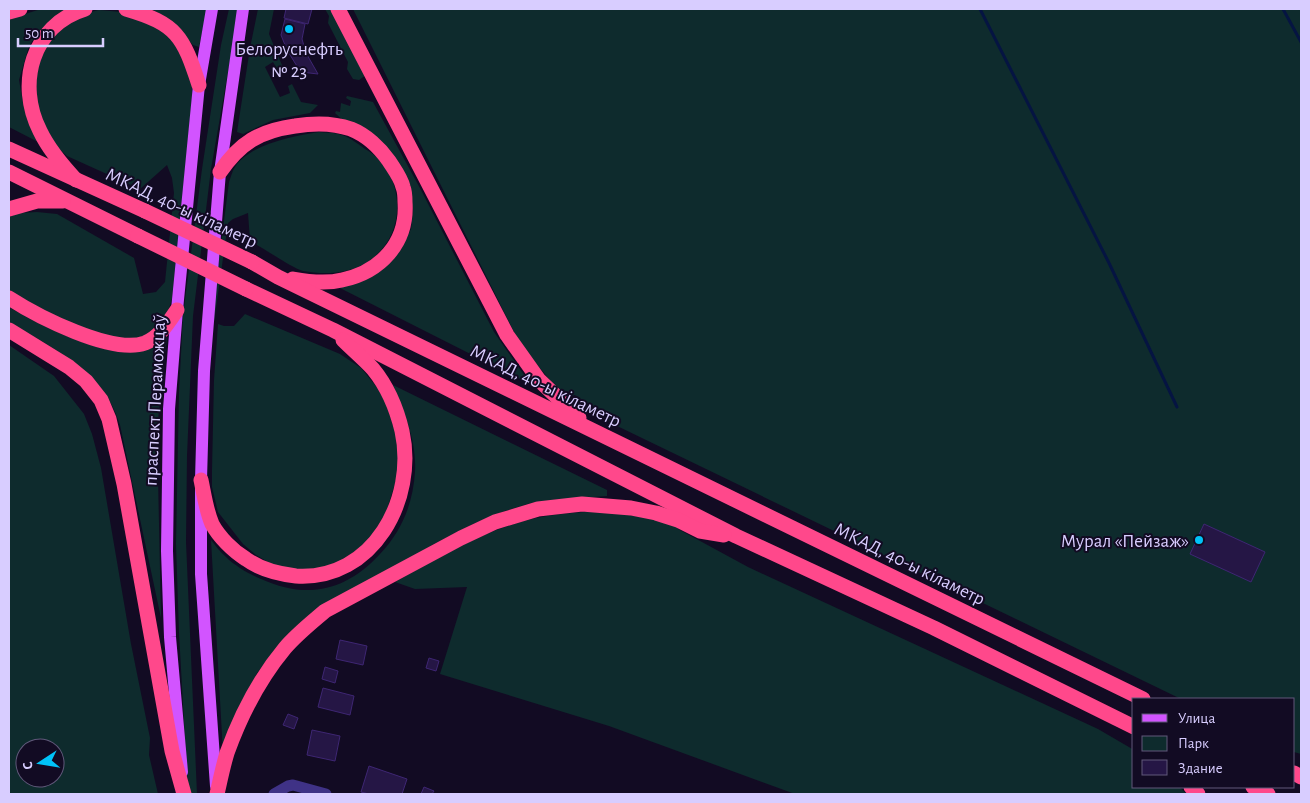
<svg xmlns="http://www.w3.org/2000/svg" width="1310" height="803" font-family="'Alegreya Sans',sans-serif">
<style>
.green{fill:#0e2b2d;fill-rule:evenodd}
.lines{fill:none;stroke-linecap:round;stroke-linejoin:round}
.stream{stroke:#051442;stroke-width:3}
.building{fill:#251645;stroke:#3e2673}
.minor{stroke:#3f3286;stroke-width:11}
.major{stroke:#d254ff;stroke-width:12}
.highway{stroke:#ff488b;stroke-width:15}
.highway-bridge{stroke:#ff488b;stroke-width:15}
.poi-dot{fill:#00c3f8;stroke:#120b23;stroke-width:2}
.labels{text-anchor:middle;stroke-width:4;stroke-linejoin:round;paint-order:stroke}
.poi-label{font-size:19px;fill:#d8cdff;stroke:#120b23}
.street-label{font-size:19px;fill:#d8cdff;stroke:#120b23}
</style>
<rect width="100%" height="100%" fill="#120b23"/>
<!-- green -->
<g class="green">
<polygon points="41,9 67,9 40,30 29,46 19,80 24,108 40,143 9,127 9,19"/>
<polygon points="152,9 207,9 199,47 193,45 170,21"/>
<polygon points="229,9 239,9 211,169 193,316 187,456 186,542 197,794 188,794 179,633 176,544 179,392 183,315 202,169 221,45"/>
<polygon points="258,9 274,9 269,34 284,70 279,72 273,62 265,67 280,97 290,93 288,86 292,84 301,102 318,105 310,113 273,120 243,134 237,132 250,48"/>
<polygon points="325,9 331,9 366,75 359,80 353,79 347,69 348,62 328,23 329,16"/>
<polygon points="353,9 1301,9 1301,754 1294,752 1294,699 1181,699 613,424 554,385 520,344"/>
<path d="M99,10L122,12L148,21L171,36L192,76V99L172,299C167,318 154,339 131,339C94,340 41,311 9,293V217L19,213L37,212L57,214L134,258L143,294L156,292L165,282L174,193L172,178L167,165L140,189L67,156L55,145L37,111L35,65L55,32L86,13Z"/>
<polygon points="347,96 373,102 421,190 494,332 524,375 522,380 336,286 401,249 411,229 413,208 406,178 335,113 336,111 340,112 341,103 350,106 351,101 346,98"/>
<path d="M319,132C325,133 332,132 338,134C348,136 357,143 365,149C372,153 380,159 385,166C405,197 401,239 369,261C350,274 325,275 303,271C292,268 262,247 250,241L248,213L233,219L228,223L214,322L211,321L229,182C231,177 232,171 235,167C250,144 294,136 319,132Z"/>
<path d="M9,307C37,324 100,355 132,352C144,351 157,343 167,337L157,429L161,618L120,425C117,417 114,408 109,400C86,364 45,343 9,322Z"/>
<polygon points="245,314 340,354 361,368 384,396 403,458 379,535 330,568 292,570 273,565 256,555 243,544 218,512 212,487 212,470 214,380 218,324 224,326 234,326"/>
<path d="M9,345L54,376L84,414L92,434L101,468L131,644L150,738L149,755L158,794H9ZM25,748H55V778H25Z"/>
<path d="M393,385L607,490V496L554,500L531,503L505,511L473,524L432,545L279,645L257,673L238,712L223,753L211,540C216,546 220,552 226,557C235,566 249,574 261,579C307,600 346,591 380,554C402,531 413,503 415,472C417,440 404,413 393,385Z"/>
<path d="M609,511L676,524L678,529L748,567L1098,729L1134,750V787H1179L1187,794H795L609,726L440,674L467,587L415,589L395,582C432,562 470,538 511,525C542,514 577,512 609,511Z"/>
</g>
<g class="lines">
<!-- stream -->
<g class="stream">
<polyline points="980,9 1109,263 1177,407"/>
<polyline points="1283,9 1301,42"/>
</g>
</g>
<!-- building -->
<g class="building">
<polygon points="286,9 312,9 308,24 284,18"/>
<polygon points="285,19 305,24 302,39 306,53 318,74 301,72 295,63 287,50 281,35"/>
<polygon points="1204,524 1265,552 1251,582 1190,554"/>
<polygon points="340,640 367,646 363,665 336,659"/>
<polygon points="429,658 439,661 436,671 426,668"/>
<polygon points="325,667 338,671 335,683 322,679"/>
<polygon points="323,688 354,696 350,715 318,707"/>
<polygon points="288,714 298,718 294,729 283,725"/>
<polygon points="312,730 340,736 335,761 307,755"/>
<polygon points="369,766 407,779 402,794 369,794 361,792"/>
<polygon points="424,787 434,791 432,794 421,794"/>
</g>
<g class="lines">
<!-- minor -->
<polyline class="minor" points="274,794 288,786 293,785 326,794"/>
<!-- major -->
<g class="major">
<polyline points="182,772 170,637 167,551 169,409 177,310 199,85 212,9"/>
<polyline points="216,786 201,574 201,480 204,371 220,172 243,9"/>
</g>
<!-- highway -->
<g class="highway">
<path d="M126,9C177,24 183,36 199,85"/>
<polyline points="338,9 507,335 539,380 579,418"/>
<polyline points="9,12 20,9"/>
<polyline points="9,149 145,211"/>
<polyline points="9,172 138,236"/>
<path d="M220,172C240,143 259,131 295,126C313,123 334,123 351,129C366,135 380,148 389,161C394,169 401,178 403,187C405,192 405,198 405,202C408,243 380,272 342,280C326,284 309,282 293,279"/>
<path d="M76,180C62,165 49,150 40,131C16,84 32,25 85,9"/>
<polyline points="9,209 37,201 63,201"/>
<polyline points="252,262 278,277 1143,699"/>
<polyline points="246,289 333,330 736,536 934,628 1134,727"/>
<path d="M9,298C37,316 112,355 145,343C160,337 168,323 177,310"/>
<polyline points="9,330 69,367 86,381 101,400 109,419 124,484 172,751 184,794"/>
<path d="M201,480C204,494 206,510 212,524C219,537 233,551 246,559C261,570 278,574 296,576C373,581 417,499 402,431C397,410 387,386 373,369C364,359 353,350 343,340"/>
<polyline points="1294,773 1301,777"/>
<polyline points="1191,787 1198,794"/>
<polyline points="1253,787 1268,794"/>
<path d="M217,794C220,781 223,766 227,753C240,717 260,678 285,648C297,634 311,623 325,611L461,538L495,522L538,509L582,504L631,508L656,513L678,520L700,531L724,535"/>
</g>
<!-- highway-bridge -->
<g class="highway-bridge">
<polyline points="145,211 252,262"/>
<polyline points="138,236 246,289"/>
</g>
</g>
<!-- markers -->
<g class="poi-dot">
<circle cx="289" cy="29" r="5"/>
<circle cx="1199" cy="540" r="5"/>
</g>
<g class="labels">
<!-- poi labels -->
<g class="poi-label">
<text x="289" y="55">Белоруснефть<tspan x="289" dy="22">№ 23</tspan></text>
<text x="1189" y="547" text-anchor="end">Мурал «Пейзаж»</text>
</g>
<!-- street labels -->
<g class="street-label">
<text transform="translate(182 207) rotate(25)" y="7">МКАД, 40-ы кіламетр</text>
<text transform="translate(546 385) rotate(26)" y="7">МКАД, 40-ы кіламетр</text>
<text transform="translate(154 400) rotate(-87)" y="7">праспект Пераможцаў</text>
<text transform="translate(910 563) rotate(26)" y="7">МКАД, 40-ы кіламетр</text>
</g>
</g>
<!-- border -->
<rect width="1310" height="803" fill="none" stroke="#d8cdff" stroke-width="20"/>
<!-- legend -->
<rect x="1132" y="698" width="162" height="90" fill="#120b23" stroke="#61597b"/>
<rect x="1142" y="714" width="25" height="8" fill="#d254ff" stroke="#61597b"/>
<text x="1178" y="723" font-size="15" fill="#d8cdff">Улица</text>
<rect x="1142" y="736" width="25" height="15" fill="#0e2b2d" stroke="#61597b"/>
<text x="1178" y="748" font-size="15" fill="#d8cdff">Парк</text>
<rect x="1142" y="760" width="25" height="15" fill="#251645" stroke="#61597b"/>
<text x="1178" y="773" font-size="15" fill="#d8cdff">Здание</text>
<!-- north arrow -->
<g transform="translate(40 763) rotate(258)"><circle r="24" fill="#120b23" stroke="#61597b"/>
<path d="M0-4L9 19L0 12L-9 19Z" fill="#00c3f8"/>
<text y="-8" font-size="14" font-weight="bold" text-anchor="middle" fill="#d8cdff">С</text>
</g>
<!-- scale -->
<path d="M18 38v8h85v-8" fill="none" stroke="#d8cdff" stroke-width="2.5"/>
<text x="25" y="38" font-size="15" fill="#d8cdff" stroke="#120b23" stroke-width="4" paint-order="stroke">50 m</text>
</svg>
